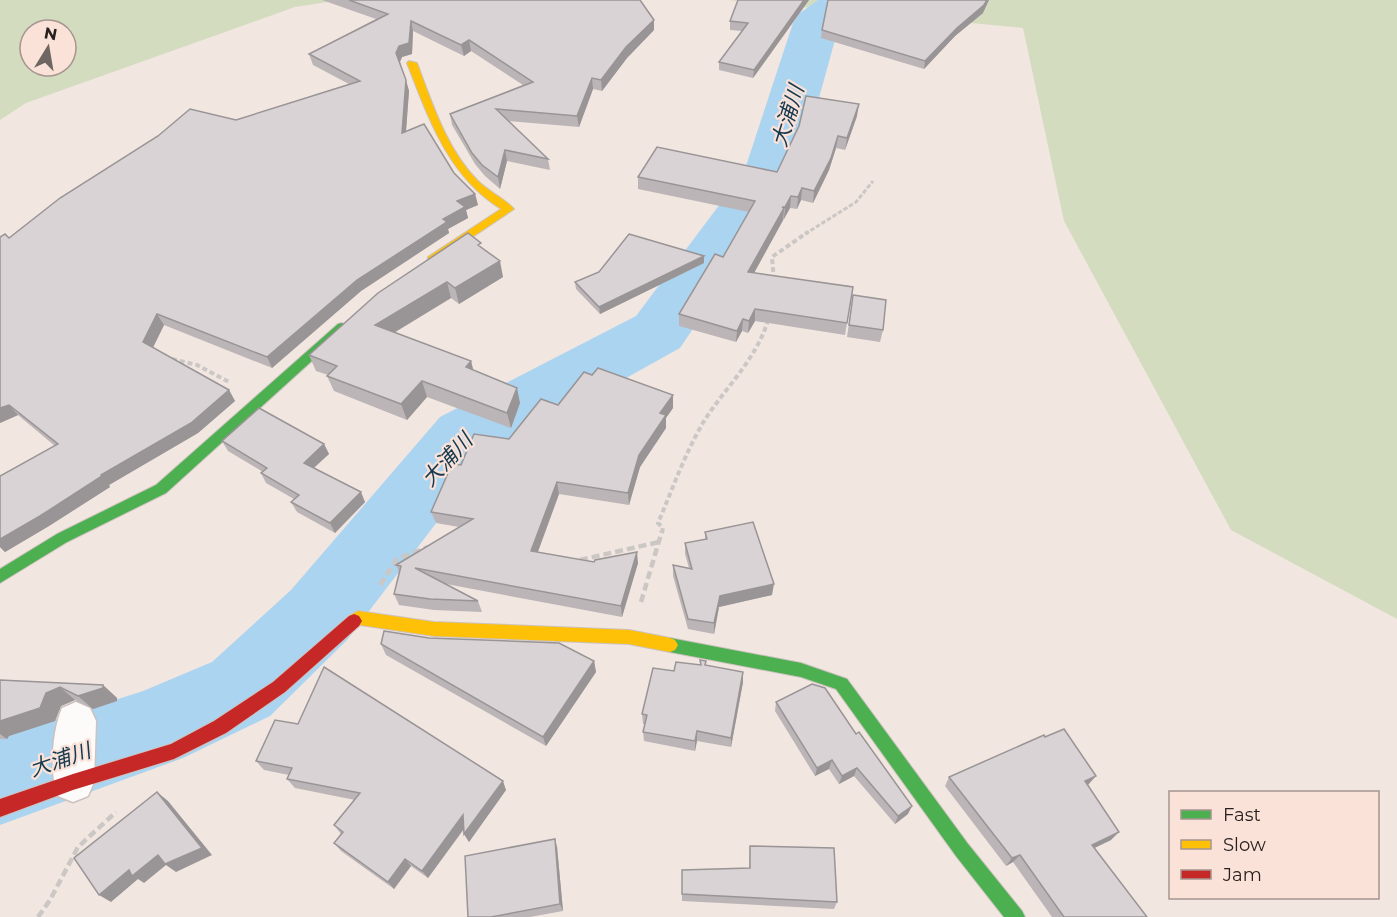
<svg xmlns="http://www.w3.org/2000/svg" width="1397" height="917" font-family="Montserrat,'Noto Sans JP',sans-serif">
<style>
.green{fill:#d4dcc0;fill-rule:evenodd}
.lines{fill:none;stroke-linecap:round;stroke-linejoin:round}
.river{fill:#abd4f0;fill-rule:evenodd}
.street-casing{stroke:#ccc2bf;stroke-width:3}
.fast-casing{stroke:#ccc2bf;stroke-width:2}
.slow-casing{stroke:#ccc2bf;stroke-width:2}
.jam-casing{stroke:#ccc2bf;stroke-width:2}
.path-far2{stroke:#cbc7c4;stroke-width:3;stroke-dasharray:4.5 2;stroke-linecap:butt}
.path-far1{stroke:#cbc7c4;stroke-width:4;stroke-dasharray:5 3;stroke-linecap:butt}
.path{stroke:#cbc7c4;stroke-width:4.5;stroke-dasharray:8 4;stroke-linecap:butt}
.street{fill:#fdfbfa;fill-rule:evenodd}
.fast{fill:#4caf50;fill-rule:evenodd}
.slow{fill:#ffc107;fill-rule:evenodd}
.jam{fill:#c62828;fill-rule:evenodd}
.wall{fill:#bbb5b7}
.shaded-wall{fill:#999495}
.building{fill:#dad3d5;stroke:#999495;stroke-width:1.5}
.labels{text-anchor:middle;stroke-width:4.5;stroke-linejoin:round;paint-order:stroke}
.water-label{font-size:21px;font-style:italic;fill:#153a4f;stroke:#fae2d9}
</style>
<rect width="100%" height="100%" fill="#f2e6e1"/>
<!-- green -->
<g class="green">
<path d="M0,0H341L295,7L26,103L0,120ZM30,30H66V66H30Z"/>
<polygon points="728,0 1397,0 1397,619 1231,530 1064,221 1023,28"/>
</g>
<g class="lines">
<!-- river -->
<polygon class="river" points="818,0 870,0 863,10 838,29 798,174 680,348 488,455 347,640 270,716 183,758 0,825 0,737 143,691 212,662 291,590 440,417 636,316 744,172 793,23 800,13"/>
<!-- street casing -->
<g class="street-casing">
<path id="street" d="M76,702L90,708L96,721L94,782L88,796L73,802L58,796C49,774 52,731 62,708Z"/>
</g>
<!-- fast casing -->
<g class="fast-casing">
<g id="fast">
<polygon points="342,323 348,327 346,330 166,493 67,542 0,583 0,569 57,534 156,485 338,324"/>
<polygon points="670,638 801,663 847,679 968,844 1022,911 1025,917 1004,917 956,856 836,689 801,677 670,652 665,650 662,645 665,640"/>
</g>
</g>
<!-- slow casing -->
<g class="slow-casing">
<g id="slow">
<path d="M409,61L417,63C432,103 447,150 478,181C489,192 504,198 514,209L432,264L428,263V257L501,209C448,176 429,119 407,63Z"/>
<polygon points="358,611 434,622 629,630 670,638 675,640 678,645 675,650 670,652 629,644 434,636 360,625 354,628 349,626 346,621 349,616"/>
</g>
</g>
<!-- jam casing -->
<g class="jam-casing">
<polygon id="jam" points="354,614 359,616 362,621 359,626 285,692 226,733 174,759 73,790 0,817 0,799 73,774 171,744 214,721 273,682 349,616"/>
</g>
<!-- path-far2 -->
<polyline class="path-far2" points="805,234 856,202 873,181"/>
<!-- path-far1 -->
<g class="path-far1">
<polyline points="774,280 772,257 808,232"/>
<polyline points="172,359 197,365 229,382"/>
<path d="M662,533L663,528L658,523C673,488 686,450 706,418C727,386 757,358 768,320"/>
</g>
<!-- path -->
<g class="path">
<polyline points="580,560 659,542"/>
<polyline points="380,585 397,559 428,547"/>
<polyline points="641,602 662,531"/>
<polyline points="38,917 50,900 78,847 116,812"/>
</g>
<!-- street -->
<use href="#street" class="street"/>
<!-- fast -->
<use href="#fast" class="fast"/>
<!-- slow -->
<use href="#slow" class="slow"/>
<!-- jam -->
<use href="#jam" class="jam"/>
</g>
<!-- wall -->
<g class="wall">
<polygon points="322,0 640,0 654,30 627,58 602,91 593,89 579,127 508,121 548,159 550,170 507,161 500,189 485,176 475,164 452,125 450,114 523,85 471,51 464,56 413,31 412,54 402,57 400,62 409,91 406,131 475,194 478,205 466,210 468,218 448,229 449,233 361,291 272,368 164,325 153,348 229,390 235,401 198,433 109,485 110,487 49,526 5,552 0,547 0,476 55,446 18,415 0,423 9,238 236,120 349,84 313,65 309,54 376,19"/>
<polygon points="738,0 809,0 753,78 719,70 719,62 742,31 730,30 730,21"/>
<polygon points="983,13 955,36 924,69 821,38 822,30"/>
<polygon points="857,116 845,150 836,148 829,170 813,203 801,200 797,209 790,208 754,273 853,287 845,335 755,321 748,333 742,331 736,342 679,326 679,314 723,257 749,212 638,189 638,177 777,172"/>
<polygon points="482,248 503,277 459,304 451,298 394,333 471,361 473,370 520,403 511,428 427,397 407,420 334,391 327,376 328,375 316,371 309,355"/>
<polygon points="704,263 600,314 576,289 575,282 599,272"/>
<polygon points="853,295 883,330 880,342 847,337"/>
<polygon points="558,405 673,408 666,418 666,428 640,467 629,505 559,494 538,552 594,562 638,563 622,617 446,584 478,601 482,612 434,610 399,605 394,594 399,572 396,565 459,527 436,523 431,512 461,465 509,439"/>
<polygon points="222,441 324,444 329,454 314,468 365,502 335,533 297,512 291,502 294,499 266,483 261,473 263,472 228,451"/>
<polygon points="705,532 772,595 719,607 714,634 688,629 673,576 673,565 689,568 685,554 685,543 705,539"/>
<polygon points="429,638 594,661 596,672 546,746 386,655 381,644"/>
<polygon points="700,660 706,665 743,682 731,747 697,741 695,751 644,741 643,732 645,724 643,724 642,714 674,671 700,665"/>
<polygon points="0,680 103,685 117,698 117,701 93,709 75,700 61,706 55,721 9,736 7,739 0,739"/>
<polygon points="812,684 908,814 895,824 854,776 839,784 829,769 815,776 775,711 776,702"/>
<polygon points="1045,737 1088,785 1111,840 1094,848 1147,917 1052,917 1013,862 1006,866 945,786 949,777"/>
<polygon points="256,761 506,790 469,842 464,834 464,829 428,878 411,866 394,889 341,851 334,843 341,834 334,825 355,800 295,788 287,779 289,775 264,770"/>
<polygon points="750,846 837,902 834,909 682,901 682,894 749,868"/>
<polygon points="557,847 563,911 530,917 468,917"/>
</g>
<!-- shaded-wall -->
<g class="shaded-wall">
<polygon points="804,0 809,0 753,78 754,70"/>
<polygon points="987,0 989,0 983,13 955,36 924,69 925,61 957,28"/>
<polygon points="654,20 654,30 627,58 602,91 601,80 626,47"/>
<polygon points="411,21 413,31 412,54 402,57 399,64 396,53"/>
<polygon points="469,40 471,51 464,56 461,45"/>
<polygon points="592,78 593,89 579,127 577,116"/>
<polygon points="406,80 409,91 405,144 402,133"/>
<polygon points="859,104 857,116 845,150 847,138"/>
<polygon points="838,136 836,148 829,170 813,203 814,191"/>
<polygon points="505,150 507,161 500,189 498,177"/>
<polygon points="802,188 801,200 797,209 798,197"/>
<polygon points="475,194 478,205 466,210 468,218 448,229 449,233 361,291 272,368 267,357 357,280 443,219 457,201"/>
<polygon points="791,196 790,208 784,219 785,207"/>
<polygon points="784,208 783,220 748,284 748,272"/>
<polygon points="704,256 704,263 600,314 599,307"/>
<polygon points="500,261 503,277 459,304 455,288"/>
<polygon points="447,282 451,298 380,341 375,325"/>
<polygon points="755,309 755,321 748,333 749,321"/>
<polygon points="157,314 164,325 150,353 143,342"/>
<polygon points="743,319 742,331 736,342 737,331"/>
<polygon points="471,361 475,377 466,367"/>
<polygon points="422,381 427,397 407,420 401,404"/>
<polygon points="517,388 520,403 511,428 507,413"/>
<polygon points="229,390 235,401 198,433 109,485 110,487 49,526 5,552 0,547 0,539"/>
<polygon points="673,395 673,408 666,418 666,428 640,467 629,505 628,493 639,455 660,413"/>
<polygon points="9,405 18,415 0,423 0,408"/>
<polygon points="324,444 329,454 309,472 304,463"/>
<polygon points="557,482 559,494 534,562 531,551"/>
<polygon points="361,492 365,502 335,533 330,523"/>
<polygon points="637,552 638,563 622,617 621,606"/>
<polygon points="774,584 772,595 719,607 714,634 714,623 720,596"/>
<polygon points="594,661 596,672 546,746 543,737"/>
<polygon points="743,672 743,682 731,747 731,738"/>
<polygon points="103,685 117,698 117,701 93,709 78,696"/>
<polygon points="60,687 75,700 61,706 55,721 9,736 7,739 0,734 0,721 46,693"/>
<polygon points="697,731 697,741 695,751 695,741"/>
<polygon points="832,760 829,769 815,776 817,768"/>
<polygon points="857,768 854,776 839,784 842,776"/>
<polygon points="1096,776 1088,785 1085,781"/>
<polygon points="503,781 506,790 469,842 464,834"/>
<polygon points="157,792 168,801 212,855 176,872 166,865 144,883 138,879 111,902 99,895 129,870 158,855"/>
<polygon points="912,806 908,814 895,824 898,816"/>
<polygon points="463,815 468,823 428,878 422,871"/>
<polygon points="1119,832 1111,840 1084,853 1092,845"/>
<polygon points="555,839 557,847 563,911 560,904"/>
<polygon points="1020,855 1013,862 1006,866 1012,858"/>
<polygon points="405,859 411,866 394,889 388,882"/>
</g>
<!-- building -->
<g class="building">
<polygon points="349,0 640,0 654,20 626,47 601,80 592,78 577,116 496,109 548,159 505,150 498,177 482,165 472,153 450,114 533,82 469,40 461,45 411,21 409,43 399,46 396,53 406,80 402,133 424,124 454,173 475,194 457,201 465,207 443,219 447,222 357,280 267,357 157,314 143,342 229,390 191,423 101,475 102,476 40,516 0,539 0,476 58,444 9,405 0,408 0,237 5,234 9,238 60,198 158,136 190,109 236,120 360,81 309,54 388,14"/>
<polygon points="738,0 804,0 754,70 719,62 748,23 730,21"/>
<polygon points="828,0 987,0 984,5 957,28 925,61 822,30"/>
<polygon points="806,96 859,104 847,138 838,136 831,158 814,191 802,188 798,197 791,196 785,207 782,207 784,208 748,272 853,287 847,323 755,309 749,321 743,319 737,331 679,314 715,254 723,257 755,201 638,177 657,147 777,172 799,126"/>
<polygon points="468,233 481,243 478,245 500,261 455,288 447,282 375,325 471,361 466,367 517,388 507,413 422,381 401,404 327,376 337,366 309,355 378,293"/>
<polygon points="629,234 704,256 599,307 575,282 599,272"/>
<polygon points="853,295 886,300 883,330 849,325"/>
<polygon points="598,368 673,395 660,413 666,415 639,455 628,493 557,482 531,551 594,562 595,560 637,552 621,606 415,568 478,601 430,599 394,594 401,566 396,565 473,519 431,512 452,464 461,465 474,434 509,439 541,399 558,405 584,372 592,375"/>
<polygon points="259,408 324,444 304,463 361,492 330,523 291,502 299,495 261,473 267,468 222,441"/>
<polygon points="753,522 774,584 720,596 714,623 688,619 673,565 692,569 685,543 707,539 705,532"/>
<polygon points="384,631 429,638 559,643 594,661 543,737 381,644"/>
<polygon points="700,660 706,661 705,665 743,672 731,738 697,731 695,741 643,732 647,715 642,714 653,668 674,671 676,662 701,665"/>
<polygon points="324,667 503,781 464,834 463,815 422,871 405,859 388,882 334,843 343,832 334,825 360,793 287,779 292,768 256,761 275,720 298,724"/>
<polygon points="0,680 103,685 103,688 78,696 60,687 46,693 40,708 0,721"/>
<polygon points="812,684 825,688 856,734 859,732 912,806 898,816 857,768 842,776 832,760 817,768 776,702"/>
<polygon points="1064,729 1096,776 1085,781 1119,832 1092,845 1147,917 1064,917 1020,855 1012,858 949,777 1044,735 1045,737"/>
<polygon points="157,792 202,848 165,864 158,855 132,876 129,870 99,895 74,858"/>
<polygon points="555,839 560,904 491,917 468,917 465,856"/>
<polygon points="750,846 834,848 837,902 682,894 682,870 750,868"/>
</g>
<g class="labels">
<!-- water labels -->
<g class="water-label">
<text transform="translate(788 116) rotate(-73)" y="7">大浦川</text>
<text transform="translate(447 460) rotate(-47)" y="7">大浦川</text>
<text transform="translate(60 760) rotate(-19)" y="7">大浦川</text>
</g>
</g>
<!-- legend -->
<rect x="1169" y="791" width="210" height="108" fill="#fae2d9" stroke="#a6948e" stroke-width="1.5"/>
<rect x="1181" y="810" width="30" height="9" fill="#4caf50" stroke="#a6948e" stroke-width="1.5"/>
<text x="1223" y="821" font-size="18" fill="#29201d">Fast</text>
<rect x="1181" y="840" width="30" height="9" fill="#ffc107" stroke="#a6948e" stroke-width="1.5"/>
<text x="1223" y="851" font-size="18" fill="#29201d">Slow</text>
<rect x="1181" y="870" width="30" height="9" fill="#c62828" stroke="#a6948e" stroke-width="1.5"/>
<text x="1223" y="881" font-size="18" fill="#29201d">Jam</text>
<!-- north arrow -->
<g transform="translate(48 48) rotate(11)"><circle r="28" fill="#fae2d9" stroke="#a6948e" stroke-width="1.5"/>
<path d="M0-4.5L10 22L0 15L-10 22Z" fill="#6f6562"/>
<text y="-9" font-size="16" font-weight="bold" text-anchor="middle" fill="#29201d">N</text>
</g>
</svg>
